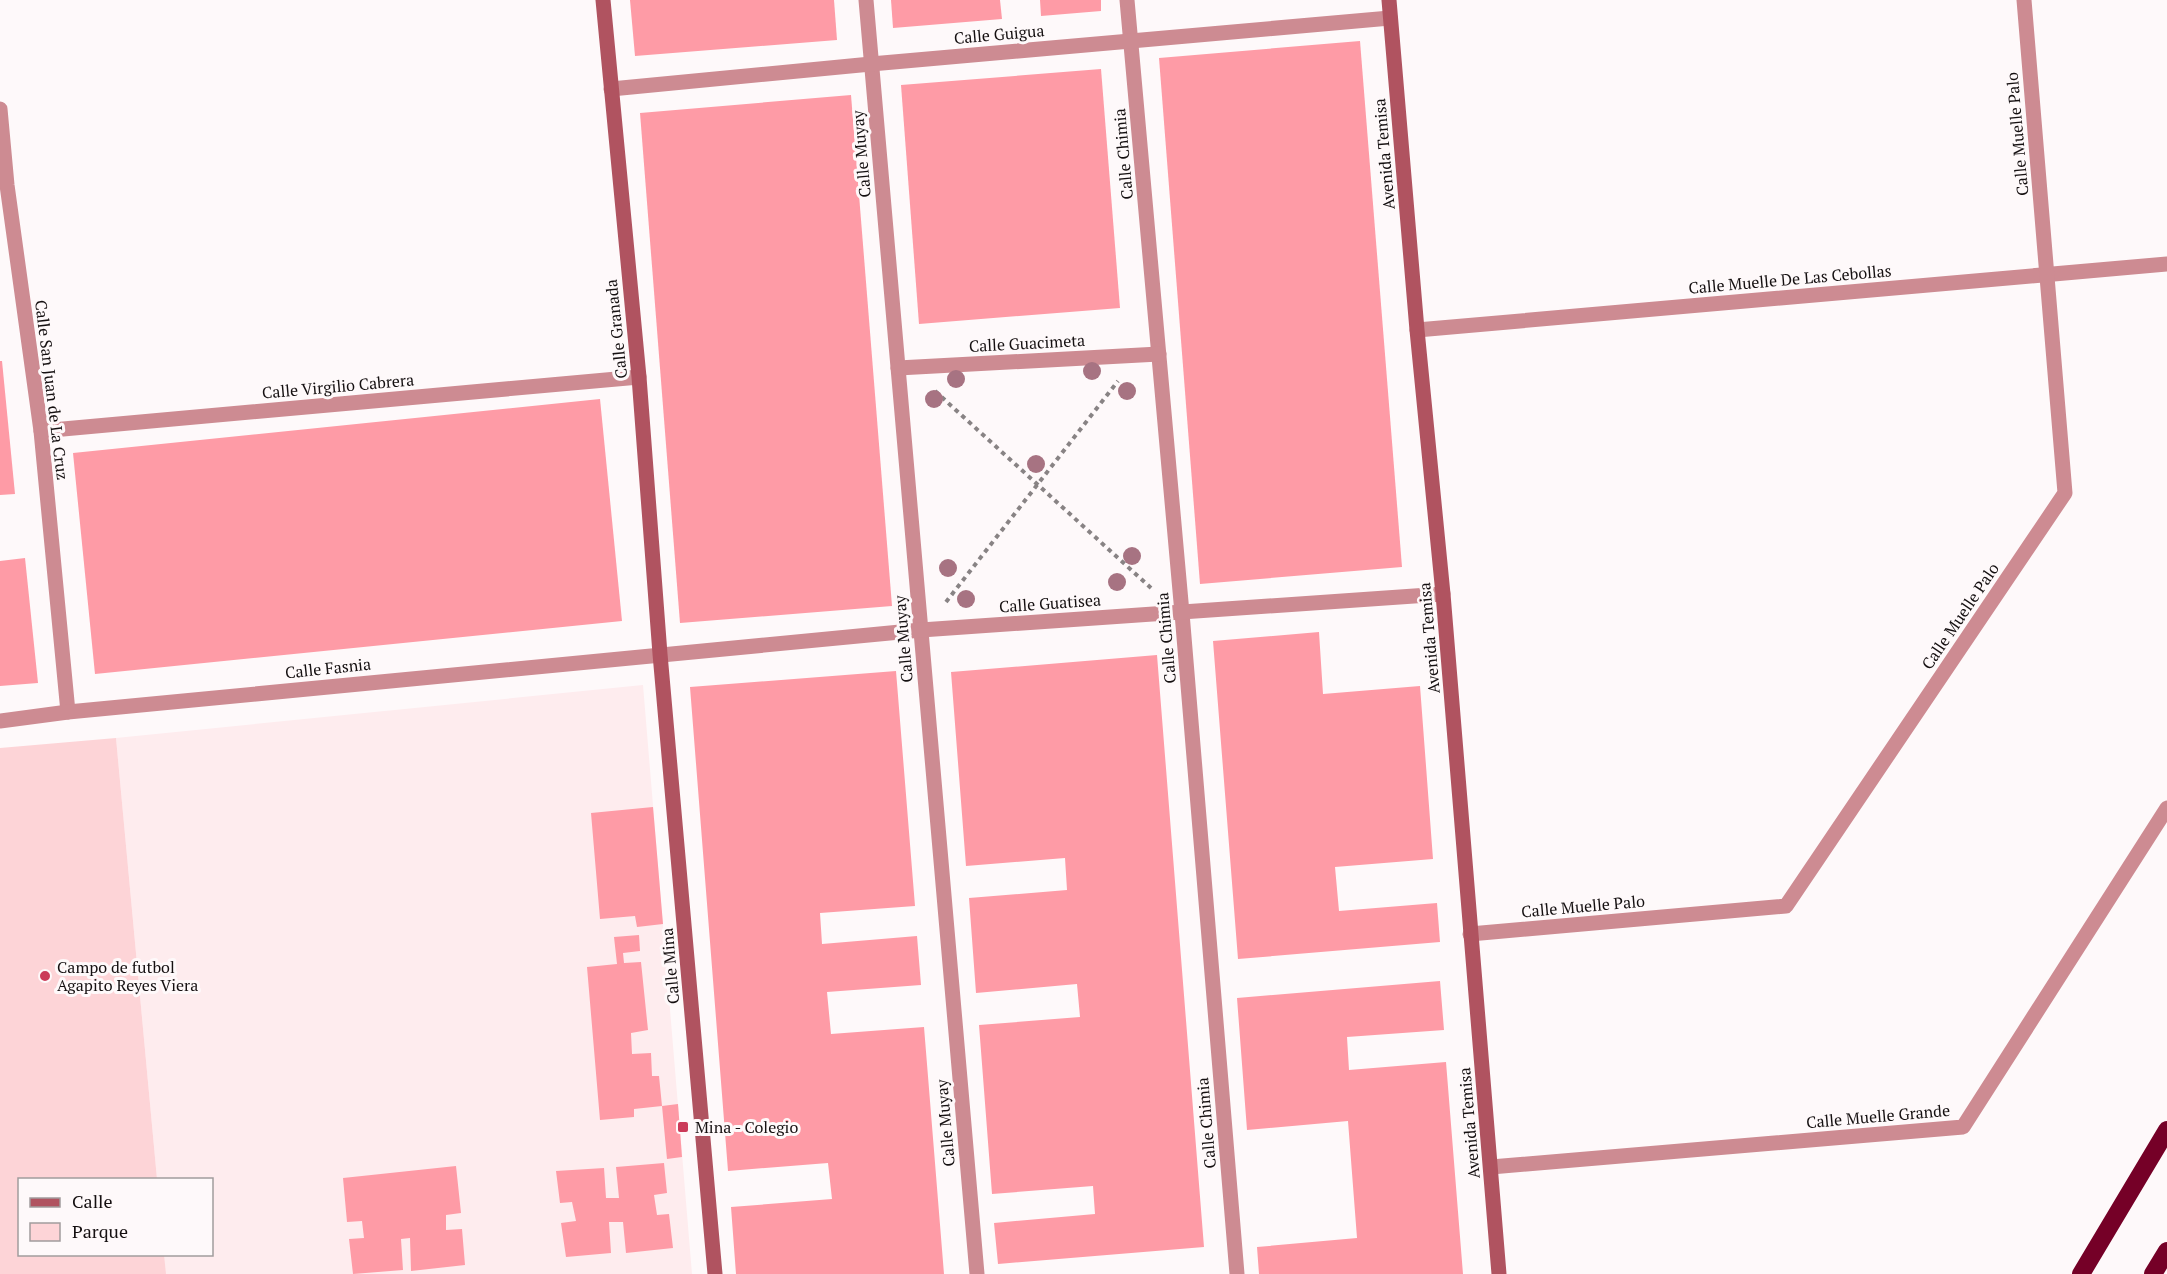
<svg xmlns="http://www.w3.org/2000/svg" width="2167" height="1274" font-family="'PT Serif',serif">
<style>
.built{fill:#feecee}
.green{fill:#fdd4d7}
.building{fill:#fe9ba6}
.lines{fill:none;stroke-linecap:round;stroke-linejoin:round}
.path{stroke:#888384;stroke-width:4;stroke-dasharray:4.5 4.5;stroke-linecap:butt}
.street{stroke:#cd8b92;stroke-width:15}
.secondary{stroke:#b05360;stroke-width:15}
.highway{stroke:#750027;stroke-width:18}
.tree{fill:#a77382}
.poi-dot{fill:#cb3b59;stroke:#fef9fa;stroke-width:2}
.labels{text-anchor:middle;stroke-width:6;stroke-linejoin:round;paint-order:stroke}
.street-label{font-size:16px;fill:#151011;stroke:#fef9fa}
.poi-label{font-size:16px;fill:#151011;stroke:#fef9fa;text-anchor:start}
</style>
<rect width="100%" height="100%" fill="#fef9fa"/>
<!-- built -->
<polygon class="built" points="643,685 692,1274 165,1274 163,1255 212,1254 212,1180 157,1179 116,738"/>
<!-- green -->
<polygon class="green" points="116,738 157,1179 20,1180 20,1254 164,1255 166,1274 0,1274 0,748"/>
<!-- building -->
<g class="building">
<polygon points="630,0 834,0 837,40 635,56"/>
<polygon points="891,0 1000,0 1002,19 893,28"/>
<polygon points="1040,0 1101,0 1101,11 1041,16"/>
<polygon points="1360,41 1402,567 1200,584 1159,58"/>
<polygon points="1101,69 1120,308 919,324 901,85"/>
<polygon points="851,95 892,606 680,623 640,113"/>
<polygon points="0,361 2,361 15,494 0,495"/>
<polygon points="600,399 622,621 95,674 73,453"/>
<polygon points="25,558 38,683 0,686 0,561"/>
<polygon points="1319,632 1323,694 1420,686 1433,859 1335,867 1339,911 1437,903 1440,942 1238,959 1213,641"/>
<polygon points="1157,655 1204,1247 998,1264 994,1223 1095,1214 1093,1186 992,1194 979,1025 1080,1017 1077,984 976,993 969,898 1067,890 1065,858 966,866 951,672"/>
<polygon points="896,671 915,906 820,913 822,944 917,936 921,985 827,992 831,1034 924,1027 944,1274 736,1274 731,1207 832,1199 828,1163 728,1171 690,687"/>
<polygon points="653,807 663,924 637,927 635,916 600,919 591,813"/>
<polygon points="639,935 640,951 623,953 624,963 641,962 648,1030 631,1033 632,1054 651,1053 652,1076 659,1076 662,1106 634,1109 634,1117 600,1120 587,967 617,964 614,937"/>
<polygon points="1440,981 1444,1030 1347,1037 1349,1070 1446,1062 1463,1274 1259,1274 1257,1247 1357,1238 1348,1121 1247,1130 1237,998"/>
<polygon points="678,1104 682,1157 667,1159 662,1106"/>
<polygon points="664,1163 667,1193 654,1195 657,1215 669,1214 673,1248 626,1253 623,1222 609,1222 611,1253 566,1257 561,1223 576,1221 572,1202 560,1203 556,1171 604,1168 606,1198 619,1198 616,1167"/>
<polygon points="456,1166 461,1213 446,1215 446,1230 462,1229 465,1265 411,1271 410,1238 401,1239 403,1270 353,1274 349,1239 364,1238 362,1221 347,1222 343,1178"/>
</g>
<g class="lines">
<!-- path -->
<g class="path">
<polyline points="935,391 1151,588"/>
<polyline points="946,602 1118,381"/>
</g>
<!-- street -->
<g class="street">
<polyline points="866,0 977,1274"/>
<polyline points="1127,0 1182,613 1237,1274"/>
<polyline points="611,89 871,64 1390,18"/>
<polyline points="0,109 7,185 41,431 68,712"/>
<polyline points="1417,330 2167,264"/>
<polyline points="898,368 1159,354"/>
<polyline points="41,431 639,377"/>
<polyline points="0,721 68,712 921,630 1443,594"/>
<polyline points="1470,934 1786,906 2065,493 2024,0"/>
<polyline points="1491,1167 1963,1127 2167,808"/>
</g>
<!-- secondary -->
<g class="secondary">
<polyline points="603,0 639,377 660,654 715,1274"/>
<polyline points="1389,0 1417,330 1443,594 1499,1274"/>
</g>
<!-- highway -->
<g class="highway">
<polyline points="2081,1274 2167,1130"/>
<polyline points="2153,1274 2167,1251"/>
</g>
</g>
<!-- trees -->
<g class="tree">
<circle cx="1092" cy="371" r="9"/>
<circle cx="956" cy="379" r="9"/>
<circle cx="1127" cy="391" r="9"/>
<circle cx="934" cy="399" r="9"/>
<circle cx="1036" cy="464" r="9"/>
<circle cx="1132" cy="556" r="9"/>
<circle cx="948" cy="568" r="9"/>
<circle cx="1117" cy="582" r="9"/>
<circle cx="966" cy="599" r="9"/>
</g>
<!-- markers -->
<g class="poi-dot">
<circle cx="45" cy="976" r="6"/>
<rect x="677" y="1121" width="12" height="12" rx="3"/>
</g>
<g class="labels">
<!-- street labels -->
<g class="street-label">
<text transform="translate(999 34) rotate(-5)" y="6">Calle Guigua</text>
<text transform="translate(2017 134) rotate(-95)" y="6">Calle Muelle Palo</text>
<text transform="translate(861 154) rotate(-95)" y="6">Calle Muyay</text>
<text transform="translate(1123 154) rotate(-95)" y="6">Calle Chimia</text>
<text transform="translate(1384 154) rotate(-95)" y="6">Avenida Temisa</text>
<text transform="translate(1790 279) rotate(-5)" y="6">Calle Muelle De Las Cebollas</text>
<text transform="translate(616 329) rotate(-96)" y="6">Calle Granada</text>
<text transform="translate(1027 343) rotate(-3)" y="6">Calle Guacimeta</text>
<text transform="translate(338 386) rotate(-5)" y="6">Calle Virgilio Cabrera</text>
<text transform="translate(52 390) rotate(83)" y="6">Calle San Juan de La Cruz</text>
<text transform="translate(1050 603) rotate(-4)" y="6">Calle Guatisea</text>
<text transform="translate(1960 616) rotate(-56)" y="6">Calle Muelle Palo</text>
<text transform="translate(1166 638) rotate(-95)" y="6">Calle Chimia</text>
<text transform="translate(1429 638) rotate(-95)" y="6">Avenida Temisa</text>
<text transform="translate(903 639) rotate(-95)" y="6">Calle Muyay</text>
<text transform="translate(328 668) rotate(-6)" y="6">Calle Fasnia</text>
<text transform="translate(1583 906) rotate(-5)" y="6">Calle Muelle Palo</text>
<text transform="translate(670 966) rotate(-95)" y="6">Calle Mina</text>
<text transform="translate(1878 1116) rotate(-5)" y="6">Calle Muelle Grande</text>
<text transform="translate(945 1123) rotate(-95)" y="6">Calle Muyay</text>
<text transform="translate(1206 1123) rotate(-95)" y="6">Calle Chimia</text>
<text transform="translate(1469 1123) rotate(-95)" y="6">Avenida Temisa</text>
</g>
<!-- poi labels -->
<g class="poi-label">
<text x="57" y="973">Campo de futbol<tspan x="57" dy="18">Agapito Reyes Viera</tspan></text>
<text x="695" y="1133">Mina - Colegio</text>
</g>
</g>
<!-- legend -->
<rect x="18" y="1178" width="195" height="78" fill="#fef9fa" stroke="#a19c9d" stroke-width="1.5"/>
<rect x="30" y="1198" width="30" height="9" fill="#b05360" stroke="#a19c9d" stroke-width="1.5"/>
<text x="72" y="1208" font-size="18" fill="#151011">Calle</text>
<rect x="30" y="1223" width="30" height="18" fill="#fdd4d7" stroke="#a19c9d" stroke-width="1.5"/>
<text x="72" y="1238" font-size="18" fill="#151011">Parque</text>
</svg>
